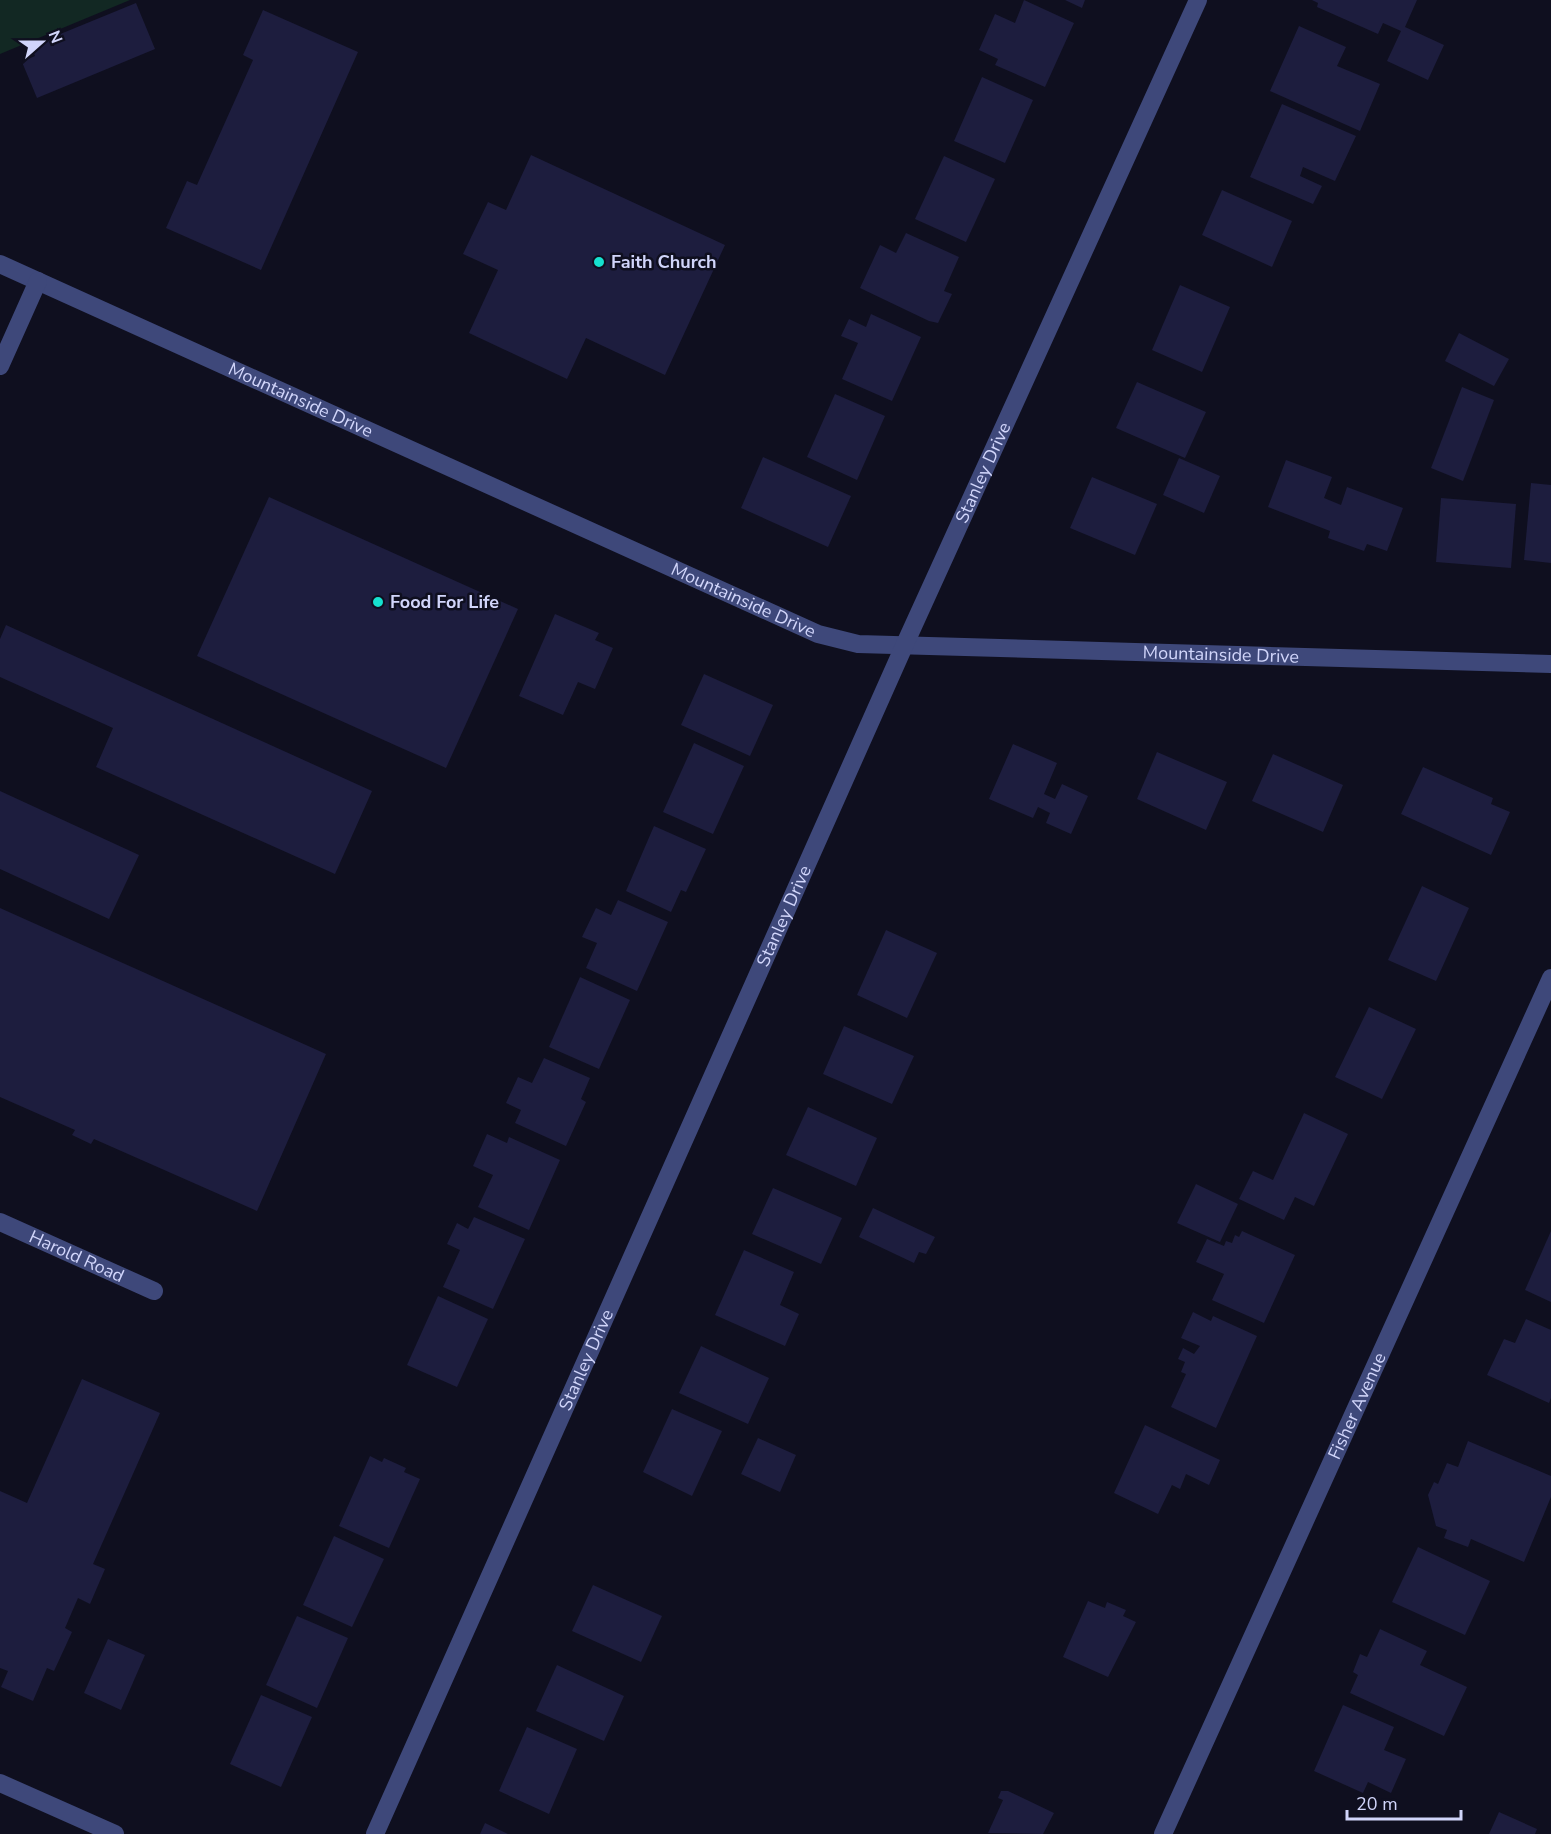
<svg xmlns="http://www.w3.org/2000/svg" width="1551" height="1834" font-family="'Nunito Sans',sans-serif">
<style>
.green{fill:#122823}
.building{fill:#1d1d3e}
.lines{fill:none;stroke-linecap:round;stroke-linejoin:round}
.minor{stroke:#3e487a;stroke-width:18}
.poi-dot{fill:#16e1cf;stroke:#0f0f1f;stroke-width:2}
.labels{text-anchor:middle;stroke-width:5;stroke-linejoin:round;paint-order:stroke}
.poi-label{font-size:18px;font-weight:bold;fill:#d1d5fa;stroke:#0f0f1f;text-anchor:start}
.street-label{font-size:18px;fill:#d1d5fa;stroke:#0f0f1f}
</style>
<rect width="100%" height="100%" fill="#0f0f1f"/>
<!-- green -->
<polygon class="green" points="0,0 130,0 0,54"/>
<!-- building -->
<g class="building">
<polygon points="1024,0 1074,23 1045,87 995,65 998,59 979,50 995,14 1015,23"/>
<polygon points="1065,0 1085,0 1082,8"/>
<polygon points="1312,0 1417,0 1405,27 1444,45 1428,80 1387,61 1401,31 1383,23 1378,34 1317,7 1318,3"/>
<polygon points="136,3 155,49 37,98 22,62 35,56 31,46"/>
<polygon points="263,10 358,52 261,270 166,228 187,181 197,185 253,60 243,55"/>
<polygon points="1299,26 1346,47 1337,66 1380,84 1360,131 1270,91"/>
<polygon points="982,77 1033,100 1005,163 954,141"/>
<polygon points="1282,104 1356,136 1335,181 1303,167 1300,176 1322,186 1313,204 1250,177"/>
<polygon points="531,155 725,245 665,375 586,338 567,379 469,333 498,270 463,254 488,202 506,210"/>
<polygon points="944,156 995,179 966,242 915,219"/>
<polygon points="1222,190 1292,221 1272,267 1202,235"/>
<polygon points="906,233 959,257 944,291 952,294 938,323 929,321 860,288 880,245 896,253"/>
<polygon points="1180,285 1230,307 1202,372 1152,350"/>
<polygon points="871,314 921,337 892,401 842,379 858,343 841,336 849,319 866,327"/>
<polygon points="1459,333 1509,359 1494,386 1445,361"/>
<polygon points="1137,382 1206,412 1185,458 1116,428"/>
<polygon points="1462,387 1494,400 1463,481 1431,468"/>
<polygon points="835,394 885,416 857,480 807,457"/>
<polygon points="763,457 851,496 828,547 741,508"/>
<polygon points="1179,458 1220,476 1204,513 1163,495"/>
<polygon points="1286,460 1332,477 1324,498 1341,505 1347,487 1403,508 1387,551 1367,544 1364,551 1328,538 1330,531 1268,507"/>
<polygon points="1092,477 1157,504 1135,555 1070,528"/>
<polygon points="1531,483 1551,485 1551,563 1524,560"/>
<polygon points="269,497 518,609 446,768 197,656"/>
<polygon points="1441,498 1516,504 1511,568 1436,562"/>
<polygon points="555,614 599,633 595,640 613,648 595,689 578,682 563,715 519,696"/>
<polygon points="6,625 372,791 335,874 96,767 113,728 0,677 0,639"/>
<polygon points="704,674 773,705 750,756 681,725"/>
<polygon points="694,743 744,766 713,834 663,812"/>
<polygon points="1013,744 1057,763 1044,794 1055,799 1062,784 1088,796 1071,834 1046,823 1050,813 1038,807 1033,818 989,799"/>
<polygon points="1157,752 1227,782 1206,830 1137,799"/>
<polygon points="1273,754 1343,785 1323,832 1252,801"/>
<polygon points="1423,767 1493,798 1491,804 1510,812 1491,855 1401,814"/>
<polygon points="0,791 139,855 109,919 0,869"/>
<polygon points="654,826 706,849 686,892 681,890 671,912 626,891"/>
<polygon points="1422,886 1469,908 1436,981 1388,960"/>
<polygon points="618,900 668,922 637,991 586,968 597,943 582,937 596,908 611,915"/>
<polygon points="0,908 326,1054 257,1211 94,1139 91,1144 72,1135 75,1130 0,1097"/>
<polygon points="886,930 937,953 907,1018 857,995"/>
<polygon points="580,977 630,1000 599,1069 549,1047"/>
<polygon points="1369,1007 1416,1029 1382,1099 1335,1077"/>
<polygon points="844,1026 914,1056 892,1104 823,1074"/>
<polygon points="544,1058 590,1078 581,1099 586,1102 566,1146 515,1123 521,1110 506,1103 518,1077 532,1083"/>
<polygon points="808,1107 877,1138 856,1186 786,1155"/>
<polygon points="1304,1113 1348,1134 1314,1206 1295,1197 1284,1220 1239,1199 1253,1171 1273,1180"/>
<polygon points="487,1134 507,1143 509,1137 560,1160 529,1230 478,1207 493,1175 473,1166"/>
<polygon points="1196,1184 1238,1204 1220,1242 1177,1223"/>
<polygon points="773,1188 842,1218 821,1264 752,1234"/>
<polygon points="873,1208 935,1237 926,1254 919,1252 914,1263 859,1237"/>
<polygon points="474,1217 525,1239 493,1309 443,1287 460,1250 447,1244 457,1223 468,1229"/>
<polygon points="1242,1231 1295,1255 1264,1323 1212,1300 1224,1274 1196,1262 1207,1239 1224,1246 1226,1241 1232,1243 1235,1235 1239,1237"/>
<polygon points="1551,1231 1551,1302 1525,1290"/>
<polygon points="744,1250 794,1272 780,1305 799,1314 785,1346 715,1315"/>
<polygon points="438,1296 488,1319 457,1387 407,1365"/>
<polygon points="1193,1312 1211,1321 1213,1316 1257,1336 1216,1428 1171,1407 1186,1374 1181,1372 1185,1362 1178,1359 1183,1348 1194,1354 1200,1346 1181,1338"/>
<polygon points="1526,1319 1551,1330 1551,1398 1549,1403 1487,1375 1504,1339 1515,1343"/>
<polygon points="701,1346 769,1378 748,1424 679,1393"/>
<polygon points="82,1379 160,1413 93,1564 105,1569 90,1604 78,1598 65,1628 72,1632 54,1671 47,1668 33,1701 1,1687 8,1671 0,1668 0,1491 27,1503"/>
<polygon points="672,1409 722,1431 692,1496 643,1472"/>
<polygon points="1145,1425 1220,1460 1209,1485 1186,1474 1180,1489 1172,1485 1158,1514 1114,1493"/>
<polygon points="758,1438 796,1455 780,1492 741,1474"/>
<polygon points="1468,1441 1551,1476 1551,1497 1524,1562 1471,1539 1468,1547 1444,1538 1447,1530 1436,1526 1428,1495 1434,1482 1438,1484 1447,1463 1458,1467"/>
<polygon points="370,1456 382,1462 384,1458 406,1468 404,1472 420,1479 389,1548 339,1526"/>
<polygon points="334,1536 384,1559 352,1627 303,1605"/>
<polygon points="1418,1547 1490,1581 1465,1635 1392,1602"/>
<polygon points="593,1585 662,1616 641,1662 572,1631"/>
<polygon points="1088,1601 1105,1608 1107,1602 1126,1610 1123,1616 1136,1622 1108,1677 1063,1657"/>
<polygon points="297,1616 348,1638 317,1708 266,1685"/>
<polygon points="1380,1629 1427,1651 1420,1665 1467,1687 1444,1736 1350,1693 1358,1675 1353,1672 1360,1654 1367,1657"/>
<polygon points="108,1639 145,1655 121,1710 84,1693"/>
<polygon points="557,1665 624,1696 604,1741 536,1711"/>
<polygon points="261,1695 312,1717 281,1787 230,1764"/>
<polygon points="1343,1705 1394,1727 1384,1750 1406,1759 1391,1793 1368,1782 1363,1793 1314,1771"/>
<polygon points="527,1727 577,1749 549,1814 499,1791"/>
<polygon points="1001,1791 1008,1791 1054,1813 1043,1834 988,1833 1003,1800 998,1798"/>
<polygon points="1499,1812 1537,1829 1535,1834 1489,1834"/>
<polygon points="485,1823 508,1834 480,1834"/>
</g>
<g class="lines">
<!-- minor -->
<g class="minor">
<path id="s1" d="M0,264L818,634L858,644L1551,664"/>
<polyline points="0,366 38,281"/>
<path id="s2" d="M0,1222L154,1291"/>
<polyline points="0,1783 115,1834"/>
<path id="s3" d="M375,1834L905,644L1198,0"/>
<path id="s4" d="M1163,1834L1551,978"/>
</g>
</g>
<!-- markers -->
<g class="poi-dot">
<circle cx="599" cy="262" r="6"/>
<circle cx="378" cy="602" r="6"/>
</g>
<g class="labels">
<!-- poi labels -->
<g class="poi-label">
<text x="611" y="268">Faith Church</text>
<text x="390" y="608">Food For Life</text>
</g>
<!-- street labels -->
<g class="street-label">
<text dy="6" stroke="none"><textPath href="#s1" startOffset="330">Mountainside Drive</textPath></text>
<text dy="6" stroke="none"><textPath href="#s3" startOffset="1491">Stanley Drive</textPath></text>
<text dy="6" stroke="none"><textPath href="#s1" startOffset="816">Mountainside Drive</textPath></text>
<text dy="6" stroke="none"><textPath href="#s1" startOffset="1302">Mountainside Drive</textPath></text>
<text dy="6" stroke="none"><textPath href="#s3" startOffset="1005">Stanley Drive</textPath></text>
<text dy="6" stroke="none"><textPath href="#s2" startOffset="84">Harold Road</textPath></text>
<text dy="6" stroke="none"><textPath href="#s3" startOffset="519">Stanley Drive</textPath></text>
<text dy="6" stroke="none"><textPath href="#s4" startOffset="470">Fisher Avenue</textPath></text>
</g>
</g>
<!-- north arrow -->
<g transform="translate(42 42) rotate(69)" stroke="#0f0f1f" stroke-width="4.5" paint-order="stroke">
<path d="M0-4.5L10 22L0 15L-10 22Z" fill="#d1d5fa"/>
<text y="-9" font-size="16" font-weight="bold" text-anchor="middle" fill="#d1d5fa">N</text>
</g>
<!-- scale -->
<path d="M1347 1810v9h114v-9" fill="none" stroke="#d1d5fa" stroke-width="3"/>
<text x="1356" y="1810" font-size="18" fill="#d1d5fa" stroke="#0f0f1f" stroke-width="4.5" paint-order="stroke">20 m</text>
</svg>
